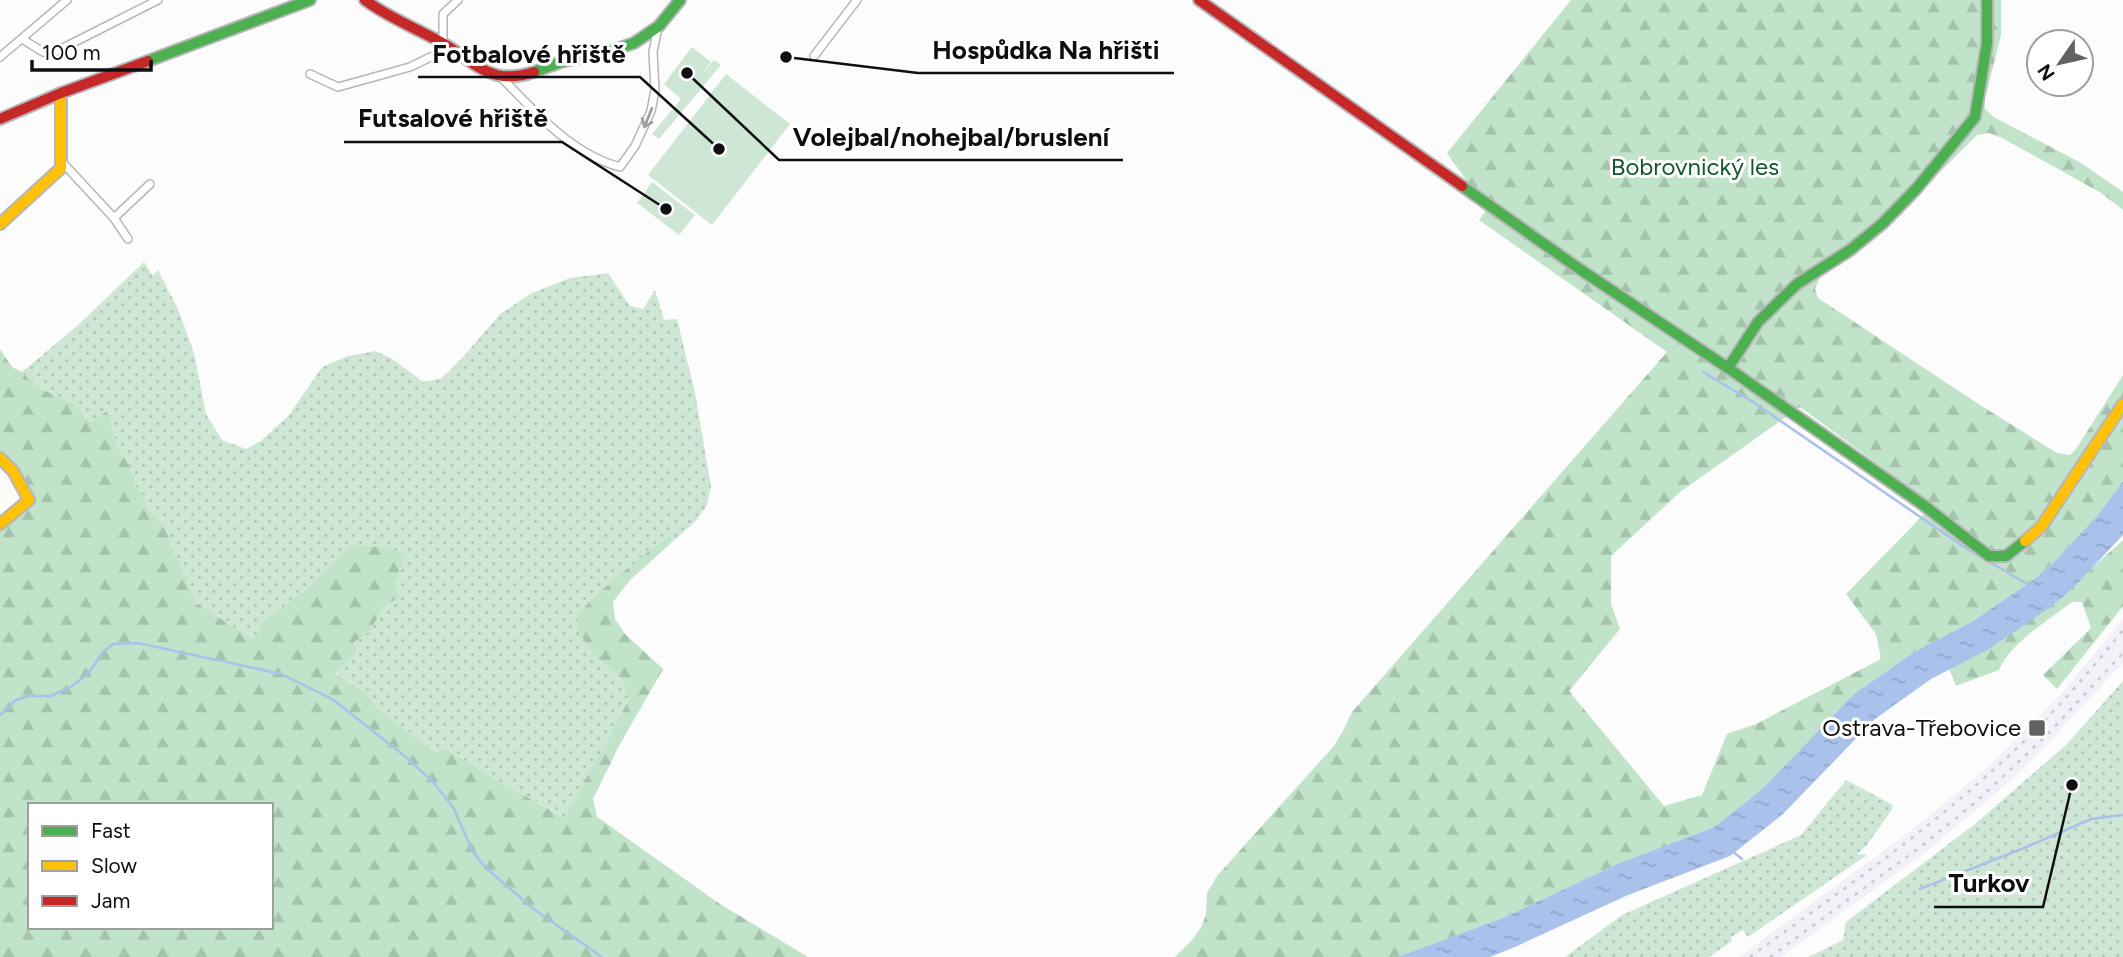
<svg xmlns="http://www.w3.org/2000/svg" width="2123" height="957" font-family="Figtree,sans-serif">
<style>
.built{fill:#f2f1f9}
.green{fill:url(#green-dots)}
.forest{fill:url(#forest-firs);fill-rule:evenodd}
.pitch{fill:#cee7d4}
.water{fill:url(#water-ripples)}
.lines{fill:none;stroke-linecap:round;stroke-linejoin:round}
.stream{stroke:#a9c1eb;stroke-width:2.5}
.street-casing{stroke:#b6b6b8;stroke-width:10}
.fast-casing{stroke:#b6b6b8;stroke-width:14}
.slow-casing{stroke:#b6b6b8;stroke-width:14}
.jam-casing{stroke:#b6b6b8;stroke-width:14}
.street{stroke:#fff;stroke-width:7}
.fast{stroke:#4caf50;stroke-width:10}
.slow{stroke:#ffc107;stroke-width:10}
.jam{stroke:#c62828;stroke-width:10}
.rail{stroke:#c8c8c9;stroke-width:2.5;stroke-dasharray:3.5 7;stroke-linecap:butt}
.oneway{stroke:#9f9fa1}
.poi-dot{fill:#626265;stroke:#fff;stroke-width:2.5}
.labels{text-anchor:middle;stroke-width:6;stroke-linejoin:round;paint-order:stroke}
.park-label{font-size:24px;fill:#11572b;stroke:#fff}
.poi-label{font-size:24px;fill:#0f0f13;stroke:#fff;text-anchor:end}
.leader{fill:none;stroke:#0f0f13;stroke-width:2.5}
.callout-dot{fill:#0f0f13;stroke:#fff;stroke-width:2.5}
.callout-label{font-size:26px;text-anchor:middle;font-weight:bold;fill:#0f0f13;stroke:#fff;stroke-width:6;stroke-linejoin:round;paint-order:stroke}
</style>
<defs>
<pattern id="green-dots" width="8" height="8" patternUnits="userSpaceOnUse" patternTransform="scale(1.75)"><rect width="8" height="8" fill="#cee7d4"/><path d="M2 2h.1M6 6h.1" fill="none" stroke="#b0c5b5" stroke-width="1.8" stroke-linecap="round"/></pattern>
<pattern id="forest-firs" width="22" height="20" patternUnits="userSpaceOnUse" patternTransform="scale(1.75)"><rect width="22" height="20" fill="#c1e3c9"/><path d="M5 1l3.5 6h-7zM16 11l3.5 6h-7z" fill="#a5c2ac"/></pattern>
<pattern id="water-ripples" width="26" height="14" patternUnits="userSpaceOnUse" patternTransform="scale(1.75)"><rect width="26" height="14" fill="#a9c1eb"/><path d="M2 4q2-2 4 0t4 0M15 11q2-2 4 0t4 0" fill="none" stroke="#90a5c9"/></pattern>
</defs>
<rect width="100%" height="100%" fill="#fcfcfd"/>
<!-- built -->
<polygon class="built" points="2123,619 2123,663 2052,739 2008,783 1927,851 1781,957 1739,957 1913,829 1989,766 2060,695"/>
<!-- green -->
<g class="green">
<polygon points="144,262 153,276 158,270 178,309 194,353 206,414 222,440 246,449 262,440 289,415 322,367 348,356 376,351 394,360 423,382 442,378 465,355 500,314 532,293 570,278 608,273 630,306 643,309 655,290 664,320 677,319 695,393 711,486 707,505 696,521 671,543 671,537 659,543 586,605 596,657 621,676 629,699 566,818 495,779 445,748 435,752 375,706 366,692 335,672 357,653 352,643 370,631 383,608 399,597 395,580 407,554 385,548 354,544 342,553 305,590 266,619 254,641 196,603 180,563 172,550 167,530 148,509 142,494 136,487 133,473 118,446 107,411 91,422 84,418 74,404 37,387 22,372 77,326"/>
<polygon points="2123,681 2123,957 1809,957 1843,940 1846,922 1975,824 2066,745"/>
<polygon points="1846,780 1893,805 1891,811 1866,846 1857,854 1867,855 1748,937 1743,930 1731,937 1732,941 1709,957 1565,957 1622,915 1801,835"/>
</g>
<!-- forest -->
<g class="forest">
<path d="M1571,0H2001V35L1985,99V109L1994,117L2081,163L2123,192V210L2101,193L2004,139L1989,133L1977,135L1939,173L1901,215L1841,262L1824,272L1820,277L1815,289L1818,298L1977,403L2057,453L2070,455L2076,449L2123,375V481L2098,515L2053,563L2033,580L1973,621L1914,652L1854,694L1761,790L1714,827L1615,865L1503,918L1397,957H1175L1192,940L1202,926L1206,914L1207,893L1217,876L1333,747L1343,731L1352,712L1667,352L1479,220L1487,209L1447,153ZM1800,407L1933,505L1846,594L1876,634L1881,659L1756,724L1727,734L1702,795L1664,806L1569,691L1620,629L1611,604V556L1680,492Z"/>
<path d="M0,349L12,367L22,372L37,387L74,404L82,413L85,418L91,422L107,411L118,446L133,473L136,487L142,493L148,509L167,530L172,550L180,563L196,603L254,640L266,619L305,590L342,553L354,544L385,548L407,554L395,580L399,597L383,608L370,631L353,643L357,653L335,673L366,692L375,706L435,752L445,748L495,779L565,818L629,699L621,677L596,657L577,629V619L586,605L610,583L659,543L671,536V543L630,580L613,602L615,619L625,634L663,669L619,746L593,799L597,817L720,904L808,957H0V529L28,504L0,455ZM30,805H271V927H30Z"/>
<path d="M2123,540V606L2057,689L2043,675L2091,628L2082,602H2072C2049,620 2010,643 1999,670L1956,686L1948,666L2052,604Z"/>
</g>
<!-- pitch -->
<g class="pitch">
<polygon points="692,47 711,62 698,79 714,60 721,65 659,139 652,134 681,99 664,84"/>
<polygon points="726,74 790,124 712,225 648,175"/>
<polygon points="652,182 695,215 679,235 637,203"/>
</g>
<!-- water -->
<polygon class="water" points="2123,481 2123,535 2075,586 2052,606 1989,649 1931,679 1875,719 1783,814 1730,856 1628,895 1515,947 1490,957 1397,957 1503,918 1615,865 1714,827 1761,790 1854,694 1914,652 1973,621 2033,580 2053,563 2098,515"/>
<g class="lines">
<!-- stream -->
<g class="stream">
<polyline points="1703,372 1750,400 1964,547 2029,585"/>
<polyline points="0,715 16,700 28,696 51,696 72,686 89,673 102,653 113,644 138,643 281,674 332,699 406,757 433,782 453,807 473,852 486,868 535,910 602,957"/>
<polyline points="1732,851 1742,859"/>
<polyline points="1920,889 2024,848 2091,819 2123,815"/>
</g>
<!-- street casing -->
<g class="street-casing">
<g id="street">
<polyline points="22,39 43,52 51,54 158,0"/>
<polyline points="443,44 443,14 458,0"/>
<polyline points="814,56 857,0"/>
<polyline points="0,57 67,0"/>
<polyline points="310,74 338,87 410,67 449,48"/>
<path d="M500,76C534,111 571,154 620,167L635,146L651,111L655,90L653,52L658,27"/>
<polyline points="62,162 114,218 150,184"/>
<polyline points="114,218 128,239"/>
</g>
</g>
<!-- fast casing -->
<g class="fast-casing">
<g id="fast">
<polyline points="148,61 310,0"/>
<polyline points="534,72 561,62 614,50 634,43 659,26 680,0"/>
<polyline points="1462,186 1578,268 1728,368 1922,504 1989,556 2006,556 2025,541"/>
<polyline points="1728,368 1758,322 1797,284 1850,250 1883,223 1916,189 1975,117 1987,43 1987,0"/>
</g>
</g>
<!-- slow casing -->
<g class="slow-casing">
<g id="slow">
<polyline points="0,224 61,168 61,93"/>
<polyline points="0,458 13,471 29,500 0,524"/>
<polyline points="2025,541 2041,527 2123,404"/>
</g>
</g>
<!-- jam casing -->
<g class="jam-casing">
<g id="jam">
<path d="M365,0C390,19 419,29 446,45C462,55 478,70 497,75C510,78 522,76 534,72"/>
<polyline points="1199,0 1462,186"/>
<polyline points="0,119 61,93 148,61"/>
</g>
</g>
<!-- street -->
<use href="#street" class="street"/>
<!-- fast -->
<use href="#fast" class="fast"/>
<!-- slow -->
<use href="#slow" class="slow"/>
<!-- jam -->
<use href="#jam" class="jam"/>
<!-- rail -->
<g class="rail">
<path d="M1750,957C1832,897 1917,839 1992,771C2040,729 2083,680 2123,630"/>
<polyline points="1770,957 1923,845 1977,801 2047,735 2123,653"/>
</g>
</g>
<!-- one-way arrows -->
<defs><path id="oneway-shaft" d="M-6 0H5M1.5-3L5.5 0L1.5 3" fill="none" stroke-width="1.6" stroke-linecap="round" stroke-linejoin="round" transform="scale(1.75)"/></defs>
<use class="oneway" href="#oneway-shaft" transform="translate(648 118) rotate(112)"/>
<!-- markers -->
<rect class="poi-dot" x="2028" y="719" width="18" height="18" rx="3.5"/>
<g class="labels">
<!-- park labels -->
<g class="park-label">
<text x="1695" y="175">Bobrovnický les</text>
</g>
<!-- poi labels -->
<g class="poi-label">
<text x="2021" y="736">Ostrava-Třebovice</text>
</g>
</g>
<!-- callouts -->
<path class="leader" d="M786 57L918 73H1174M719 149L640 77H418M666 209L562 142H344M687 73L779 160H1123M2072 785L2043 907H1934"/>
<g class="callout-dot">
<circle cx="786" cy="57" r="7"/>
<circle cx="719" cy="149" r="7"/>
<circle cx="666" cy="209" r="7"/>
<circle cx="687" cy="73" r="7"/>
<circle cx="2072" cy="785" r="7"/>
</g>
<g class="callout-label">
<text x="1046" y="59">Hospůdka Na hřišti</text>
<text x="529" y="63">Fotbalové hřiště</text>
<text x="453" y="127">Futsalové hřiště</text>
<text x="951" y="146">Volejbal/nohejbal/bruslení</text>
<text x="1989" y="892">Turkov</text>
</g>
<!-- legend -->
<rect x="28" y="803" width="245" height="126" fill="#ffffff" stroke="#9f9fa1" stroke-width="2"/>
<rect x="42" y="826" width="35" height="10" fill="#4caf50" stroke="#9f9fa1" stroke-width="2"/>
<text x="91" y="838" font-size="21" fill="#0f0f13">Fast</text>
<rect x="42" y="861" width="35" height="10" fill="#ffc107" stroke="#9f9fa1" stroke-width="2"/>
<text x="91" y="873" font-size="21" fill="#0f0f13">Slow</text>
<rect x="42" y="896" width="35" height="10" fill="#c62828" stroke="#9f9fa1" stroke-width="2"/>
<text x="91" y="908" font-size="21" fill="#0f0f13">Jam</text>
<!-- north arrow -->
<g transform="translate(2060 63) rotate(236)"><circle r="33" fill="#ffffff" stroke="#9f9fa1" stroke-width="2"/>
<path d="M0-5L12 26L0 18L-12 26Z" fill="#626265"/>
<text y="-10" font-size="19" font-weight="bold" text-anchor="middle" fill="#0f0f13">N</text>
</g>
<!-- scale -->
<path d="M32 60v10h119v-10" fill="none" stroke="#0f0f13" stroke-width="3.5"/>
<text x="42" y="60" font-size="21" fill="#0f0f13" stroke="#ffffff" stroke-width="5" paint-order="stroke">100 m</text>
</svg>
